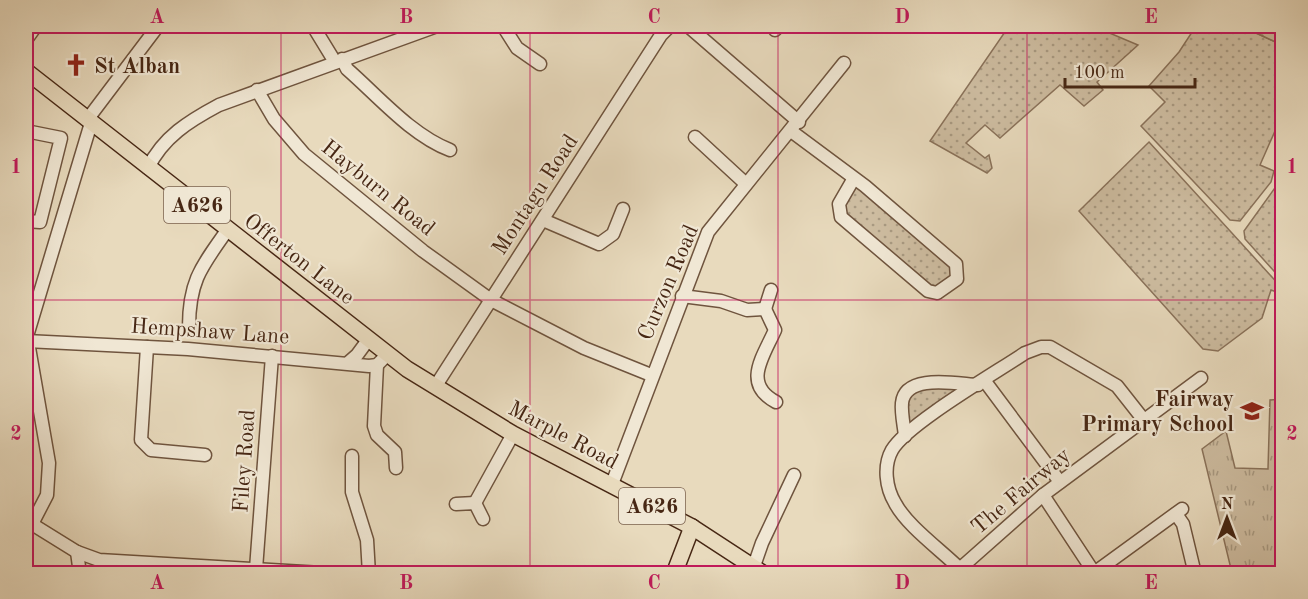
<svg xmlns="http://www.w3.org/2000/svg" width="1308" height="599" font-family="'Old Standard TT',serif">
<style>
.grass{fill:url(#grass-dots);stroke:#8a725a;stroke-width:1.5}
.forest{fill:url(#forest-firs);stroke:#8a725a;stroke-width:1.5}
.park{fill:url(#park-tufts);stroke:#8a725a;stroke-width:1.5}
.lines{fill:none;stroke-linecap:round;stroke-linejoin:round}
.minor-casing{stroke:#6f543e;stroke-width:15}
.major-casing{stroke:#472714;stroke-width:18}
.minor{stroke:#f0e7d4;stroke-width:12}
.major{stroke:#e8dabd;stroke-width:15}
.grid{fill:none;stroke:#c2185b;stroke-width:1.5;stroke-opacity:0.55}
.labels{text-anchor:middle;stroke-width:4.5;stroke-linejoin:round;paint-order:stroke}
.shield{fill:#f0e7d4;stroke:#7a614e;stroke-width:1.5}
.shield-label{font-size:21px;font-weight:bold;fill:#472714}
.poi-label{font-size:22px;font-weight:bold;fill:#472714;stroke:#f0e7d4;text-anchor:start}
.street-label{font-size:22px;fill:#472714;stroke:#f0e7d4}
.neatline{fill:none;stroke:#c2185b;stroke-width:2}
.grid-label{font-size:20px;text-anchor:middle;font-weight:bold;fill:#c2185b}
</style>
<defs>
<pattern id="grass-dots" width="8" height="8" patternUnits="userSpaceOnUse" patternTransform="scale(1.5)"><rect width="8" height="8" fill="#cdbca0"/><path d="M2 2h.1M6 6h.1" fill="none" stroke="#a89981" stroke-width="1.8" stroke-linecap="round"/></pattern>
<pattern id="forest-firs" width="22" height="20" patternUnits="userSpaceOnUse" patternTransform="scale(1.5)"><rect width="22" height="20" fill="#cdbca0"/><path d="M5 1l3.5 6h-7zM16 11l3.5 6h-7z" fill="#a89981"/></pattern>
<pattern id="park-tufts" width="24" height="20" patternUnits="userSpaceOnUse" patternTransform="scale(1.5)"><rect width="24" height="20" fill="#cdbca0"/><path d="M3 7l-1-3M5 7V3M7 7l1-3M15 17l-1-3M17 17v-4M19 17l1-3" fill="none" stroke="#a89981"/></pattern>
</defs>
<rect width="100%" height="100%" fill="#e8dabd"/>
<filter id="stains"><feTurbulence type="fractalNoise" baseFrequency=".00333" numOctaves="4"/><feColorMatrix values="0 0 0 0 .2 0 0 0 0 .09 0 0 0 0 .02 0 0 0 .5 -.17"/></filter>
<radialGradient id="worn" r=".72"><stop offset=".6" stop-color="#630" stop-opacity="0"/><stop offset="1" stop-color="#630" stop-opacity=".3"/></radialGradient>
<!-- grass -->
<g class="grass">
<polygon points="1009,26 1093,26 1138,45 1097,82 1103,90 1084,106 1060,85 1000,138 985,125 966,143 985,158 989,155 992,168 987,173 930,141"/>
<polygon points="1196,26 1241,26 1282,45 1282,115 1260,165 1274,171 1271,182 1240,221 1230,220 1141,126 1165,102 1149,86 1179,52"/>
<polygon points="1149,142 1282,288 1282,294 1271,290 1262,318 1218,351 1203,349 1079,211"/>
<polygon points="854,178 958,269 937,293 841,217"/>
<polygon points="1282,178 1282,280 1245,239 1244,231"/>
<polygon points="959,386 960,393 915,424 906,423 905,400 913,390"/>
</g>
<!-- forest -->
<polygon class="forest" points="1241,26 1279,26 1282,28 1282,45"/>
<!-- park -->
<polygon class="park" points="1282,399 1282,573 1232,573 1202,449 1226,431 1235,468 1268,469 1270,400"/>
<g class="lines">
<!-- minor casing -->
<g class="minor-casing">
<g id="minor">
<polyline points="313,26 335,62"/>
<polyline points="503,26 517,48 540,64"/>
<polyline points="688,26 799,122"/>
<polyline points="775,30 779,26"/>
<polyline points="26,40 36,26"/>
<path d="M342,59L347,69C378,96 411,135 450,150"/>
<polyline points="257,90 274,119 304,154 423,251 491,300 584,348 651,375"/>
<polyline points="87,120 158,26"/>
<polyline points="26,131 61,138 40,222 26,221"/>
<polyline points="791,131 865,186 956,264 957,279 937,293 928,291 841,217 839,204 854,178"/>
<polyline points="695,137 746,184"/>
<path d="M148,168C163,137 189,121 219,105L437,26"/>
<polyline points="543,220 599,244 613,234 623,209"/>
<path d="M682,296L721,301L747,310L765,309L775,330C763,357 742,384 776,402"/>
<polyline points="765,309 771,290"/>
<path d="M189,327C189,280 202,266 228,229"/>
<polyline points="26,341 188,349 369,366 377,365 387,355"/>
<polyline points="147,347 141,440 151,450 205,455"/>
<polyline points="349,362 357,355 368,340"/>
<polyline points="377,365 374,426 377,435 395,452 396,468"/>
<polyline points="984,380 1060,482"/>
<polyline points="435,387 661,35 670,26"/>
<path d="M905,436C904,426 901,413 902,403C905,373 957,384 978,385"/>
<polyline points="352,456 352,492 367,540 369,574"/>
<polyline points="612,484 708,232 844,63"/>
<polyline points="1043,495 1095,574"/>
<polyline points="475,503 513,434"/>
<polyline points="456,504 475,503 483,519"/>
<polyline points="1176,514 1183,524 1195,574"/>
<polyline points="27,521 77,552 99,560 339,574"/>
<polyline points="32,524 47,495 49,463 27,336 91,123"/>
<polyline points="77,552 80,574"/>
<polyline points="754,566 762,543 794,475"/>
<polyline points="256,569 272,356"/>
<path d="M960,569C941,550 907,526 895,503C886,488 883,466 892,450C907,424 997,372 1025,353L1041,347H1050L1117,386L1143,419"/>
<polyline points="955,573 1043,495 1201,378"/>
<polyline points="1094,573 1182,509"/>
</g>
</g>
<!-- major casing -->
<g class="major-casing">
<g id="major">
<polyline points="26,71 407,369 513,434 692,527 764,574"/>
<polyline points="674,574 692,527"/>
</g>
</g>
<!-- minor -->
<use href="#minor" class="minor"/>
<!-- major -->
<use href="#major" class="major"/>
</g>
<!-- grid -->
<path class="grid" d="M281,26V574M530,26V574M778,26V574M1027,26V574M26,300H1282"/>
<!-- icons -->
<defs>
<g id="church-bare" transform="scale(1.8)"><path d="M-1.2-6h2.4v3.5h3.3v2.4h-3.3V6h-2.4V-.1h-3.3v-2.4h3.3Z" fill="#8f2418" stroke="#f0e7d4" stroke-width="2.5" paint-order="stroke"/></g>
<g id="school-bare" transform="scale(1.8)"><path d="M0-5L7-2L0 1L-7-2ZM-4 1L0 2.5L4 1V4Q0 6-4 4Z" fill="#8f2418" stroke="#f0e7d4" stroke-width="2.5" paint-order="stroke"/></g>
</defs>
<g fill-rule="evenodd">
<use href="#church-bare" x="76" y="65"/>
<use href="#school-bare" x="1252" y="411"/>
</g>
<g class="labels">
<!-- shield labels -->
<g class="shield">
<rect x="164" y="187" width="66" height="36" rx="4.5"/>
<rect x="619" y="488" width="66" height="36" rx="4.5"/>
</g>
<g class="shield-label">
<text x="197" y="212">A626</text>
<text x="652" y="513">A626</text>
</g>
<!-- poi labels -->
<g class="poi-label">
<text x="94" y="73">St Alban</text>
<text x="1234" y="406" text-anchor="end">Fairway<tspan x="1234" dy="25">Primary School</tspan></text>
</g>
<!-- street labels -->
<g class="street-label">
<text transform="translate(379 187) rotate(39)" y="8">Hayburn Road</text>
<text transform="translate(534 194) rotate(-57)" y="8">Montagu Road</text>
<text transform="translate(300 258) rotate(38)" y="8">Offerton Lane</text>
<text transform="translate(667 282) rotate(-67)" y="8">Curzon Road</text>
<text transform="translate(210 330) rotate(4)" y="8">Hempshaw Lane</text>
<text transform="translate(564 434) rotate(28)" y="8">Marple Road</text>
<text transform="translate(243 461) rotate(-86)" y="8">Filey Road</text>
<text transform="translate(1020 490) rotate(-40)" y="8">The Fairway</text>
</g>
</g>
<!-- margin -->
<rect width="1308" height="599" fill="none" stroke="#e8dabd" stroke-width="66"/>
<!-- north arrow -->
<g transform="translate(1227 518)" stroke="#f0e7d4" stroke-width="4.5" paint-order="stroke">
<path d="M0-4.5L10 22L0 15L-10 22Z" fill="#472714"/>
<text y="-9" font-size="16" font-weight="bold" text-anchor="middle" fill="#472714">N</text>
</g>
<!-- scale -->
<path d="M1065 78v9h130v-9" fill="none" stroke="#472714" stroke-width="3"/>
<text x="1074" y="78" font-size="18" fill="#472714" stroke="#f0e7d4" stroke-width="4.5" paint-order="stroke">100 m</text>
<rect x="33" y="33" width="1242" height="533" class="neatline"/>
<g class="grid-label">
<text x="157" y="23">A</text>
<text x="406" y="23">B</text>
<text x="654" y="23">C</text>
<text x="902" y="23">D</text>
<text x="1151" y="23">E</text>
<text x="16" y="173">1</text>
<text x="1292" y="173">1</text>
<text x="16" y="440">2</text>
<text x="1292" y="440">2</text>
<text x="157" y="589">A</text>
<text x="406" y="589">B</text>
<text x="654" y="589">C</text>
<text x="902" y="589">D</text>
<text x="1151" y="589">E</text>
</g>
<rect width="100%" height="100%" filter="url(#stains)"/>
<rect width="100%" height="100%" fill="url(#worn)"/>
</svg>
